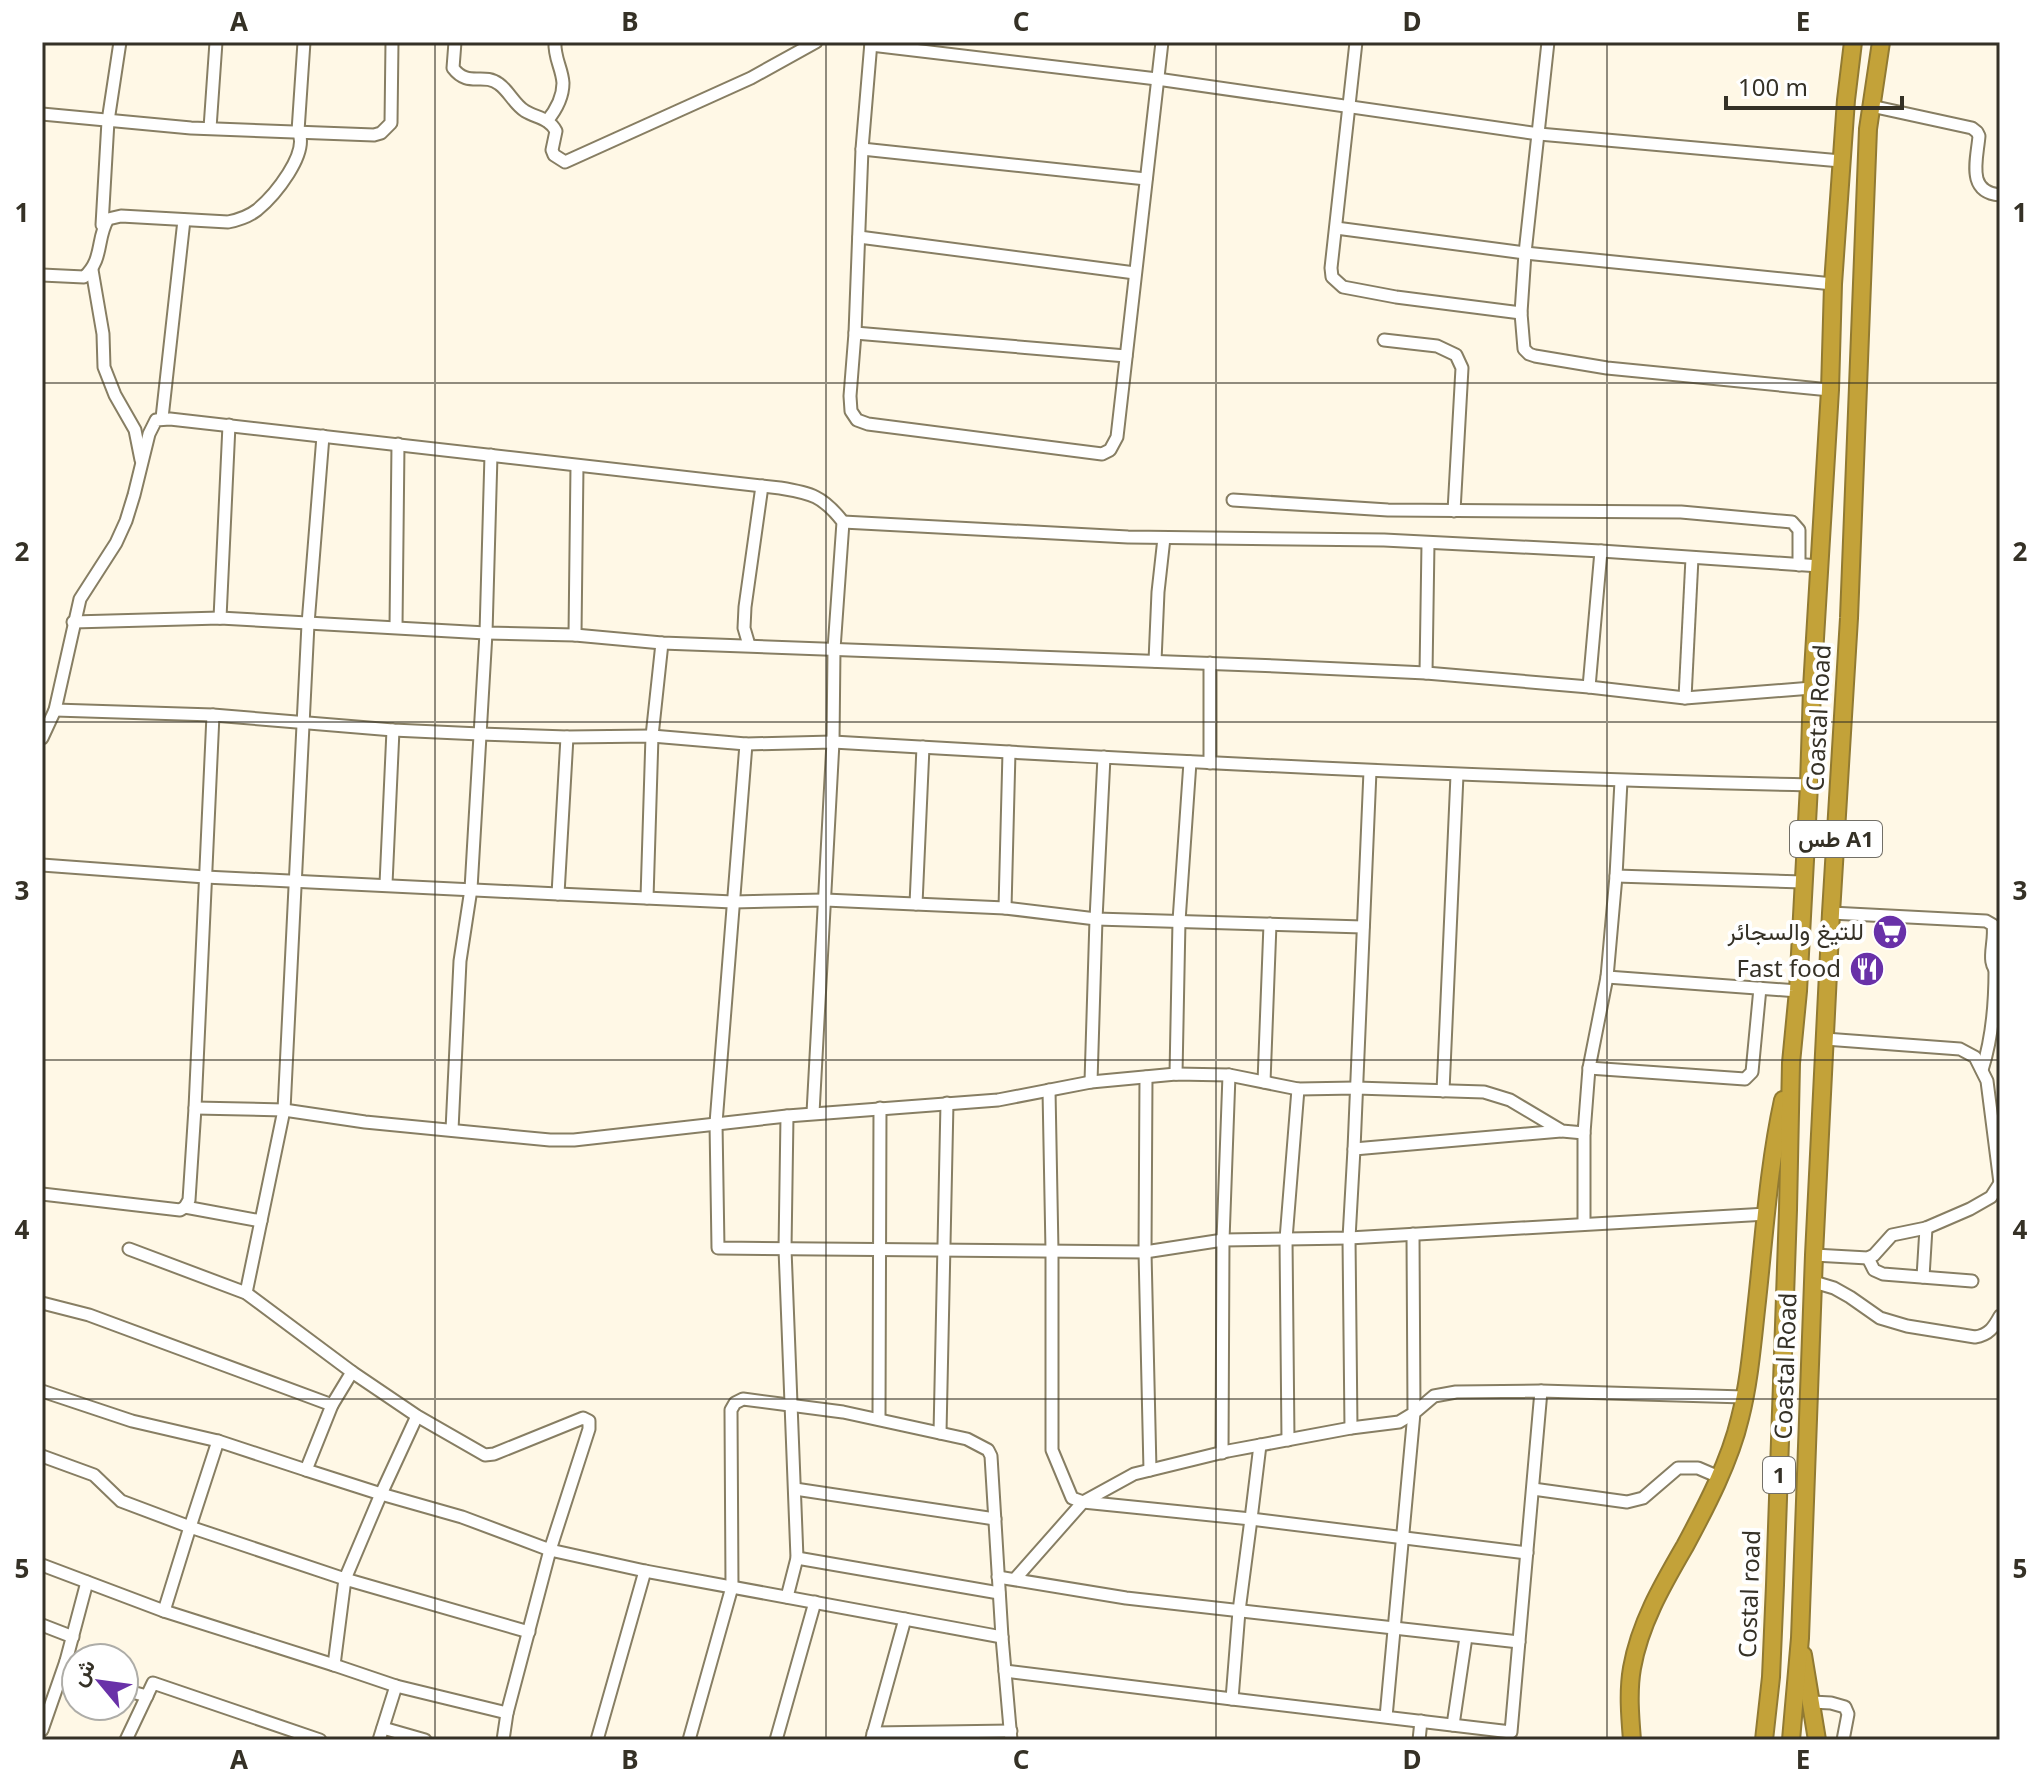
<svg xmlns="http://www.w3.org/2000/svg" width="2042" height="1782" font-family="'Noto Sans',Vazirmatn,sans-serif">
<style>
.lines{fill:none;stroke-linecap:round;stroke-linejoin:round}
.minor-casing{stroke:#877e63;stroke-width:15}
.highway-casing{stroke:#917a32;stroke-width:20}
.minor{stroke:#fff;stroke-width:11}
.highway{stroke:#c3a239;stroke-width:16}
.grid{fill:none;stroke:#353126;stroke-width:2;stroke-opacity:0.55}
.labels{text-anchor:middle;stroke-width:8;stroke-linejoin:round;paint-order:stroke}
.shield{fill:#fff;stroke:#726f67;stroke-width:2}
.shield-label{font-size:22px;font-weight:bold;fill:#353126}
.street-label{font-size:24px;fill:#353126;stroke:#fff}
.poi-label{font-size:24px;fill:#353126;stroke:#fff;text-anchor:end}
.neatline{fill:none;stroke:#353126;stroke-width:3}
.grid-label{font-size:26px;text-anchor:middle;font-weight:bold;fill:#353126}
</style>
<rect width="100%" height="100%" fill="#fff8e6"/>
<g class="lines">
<!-- minor casing -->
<g class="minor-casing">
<g id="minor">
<path d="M455,42L453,68C468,88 483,72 499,84C509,91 514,104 525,111C537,118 549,118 556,131L552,150L554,155L565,162L751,78L816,42"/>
<polyline points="871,42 862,149 855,333 850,396 851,411 857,420 868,424 1102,454 1110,450 1117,437 1162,42"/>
<polyline points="1356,42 1331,268 1332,277 1343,287 1396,297 1521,313"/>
<polyline points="1548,42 1525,253 1521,313 1524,349 1529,354 1535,356 1607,368 1830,390"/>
<polyline points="871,45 1157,79 1539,134 1841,161"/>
<path d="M1871,106L1972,128L1977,132L1979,136C1977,160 1966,192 2000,195"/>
<polyline points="42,114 191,128 374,135 381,133 391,123 392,42"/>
<path d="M547,121C556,110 563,97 563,83C562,68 554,58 555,42"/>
<polyline points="210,128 216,42"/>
<polyline points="862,149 1146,179"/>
<polyline points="102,225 108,121 120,42"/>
<polyline points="1336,228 1525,253 1833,284"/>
<polyline points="859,237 1135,273"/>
<polyline points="92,270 103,334 104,367 115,395 135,430 141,460"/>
<path d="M42,275L84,277C104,259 96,239 108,219L121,216L228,222C238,220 248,217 257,210C274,196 310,153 298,131L304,42"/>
<polyline points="855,333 1126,356"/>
<polyline points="1384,340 1437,346 1456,355 1462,368 1454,511"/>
<polyline points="162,418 184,220"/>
<polyline points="1233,500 1388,510 1681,512 1792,522 1799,530 1799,565"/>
<polyline points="843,522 1128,537 1384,540 1601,551 1820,566"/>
<polyline points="220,618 229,425"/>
<polyline points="73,622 220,618 486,633 575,635 662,643 1276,666 1426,673 1589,687 1685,698 1812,688"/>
<polyline points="396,627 398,444"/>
<polyline points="575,635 577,466"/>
<polyline points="749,645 744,628 745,607 762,486"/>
<polyline points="1155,661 1158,592 1164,538"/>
<polyline points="1210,663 1210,763"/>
<polyline points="1426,673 1428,543"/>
<polyline points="1589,687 1601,551"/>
<polyline points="1685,698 1692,558"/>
<path d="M55,710L213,715L393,730L480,734L567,737L652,736L746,744L833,742C1159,761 1484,778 1809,785"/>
<path d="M42,738L55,710L80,599L116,543L126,521L134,495L149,434L156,420L170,419L780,488C811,493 823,496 843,522L834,649L833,742L813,1113"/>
<polyline points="746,744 716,1123 718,1248 1145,1252 1223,1240 1349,1238 1767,1214"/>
<polyline points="42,865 205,877 558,894 733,902 825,900 1005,908 1096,919 1363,927"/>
<polyline points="1616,876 1803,882"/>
<polyline points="386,884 393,730"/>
<polyline points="558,894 567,737"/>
<polyline points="647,898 652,736 662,643"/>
<polyline points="916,904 923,747"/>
<polyline points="1005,908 1009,752"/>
<path d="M1831,913L1986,921L1993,925C1996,943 1984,964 2000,974"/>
<polyline points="1607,977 1798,991"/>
<polyline points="1825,1039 1960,1049 1975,1057 1987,1081 2000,1183"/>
<polyline points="1589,1068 1745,1079 1752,1072 1760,988"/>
<path d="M1982,1070C1992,1039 1995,1004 1995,971"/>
<polyline points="1176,1074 1179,921 1190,762"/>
<polyline points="1146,1077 1145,1252 1150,1470"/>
<polyline points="1091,1082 1096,919 1104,757"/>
<polyline points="1264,1082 1270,924"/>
<polyline points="1443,1091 1457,775"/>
<polyline points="195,1108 284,1110 365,1122 550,1140 574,1140 787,1116 998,1100 1091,1082 1176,1074 1229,1075 1298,1089 1356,1088 1484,1092 1510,1100 1562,1131 1584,1133 1589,1068 1607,977 1616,876 1621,781"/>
<polyline points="452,1130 460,961 471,889 486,633 491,455"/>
<polyline points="1584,1133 1584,1224"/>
<polyline points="1354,1149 1561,1131"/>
<polyline points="42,1194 180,1210 185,1207 189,1200 195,1108 213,715"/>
<polyline points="185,1207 261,1221"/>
<polyline points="1814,1255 1868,1258 1874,1255 1892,1235 1926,1228 1970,1209 1991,1197 2000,1183"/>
<polyline points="1868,1258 1874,1270 1883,1274 1972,1281"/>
<polyline points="1923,1277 1926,1228"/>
<path d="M1814,1282L1834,1288L1850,1297L1880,1318L1907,1326L1975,1337C1989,1335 1994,1327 2000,1316"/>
<polyline points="246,1293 284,1110 308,624 323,436"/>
<polyline points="42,1303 89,1315 332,1405 352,1372 246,1293 129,1249"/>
<polyline points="352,1372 417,1416 485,1455 494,1454 583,1418 589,1421 589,1429 550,1550 462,1517 381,1494 417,1416"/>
<polyline points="42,1391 132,1421 218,1441 306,1470"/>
<polyline points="1541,1391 1744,1397"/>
<polyline points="332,1405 306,1470 381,1494 345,1579 190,1527 164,1611 334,1665 345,1579 529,1632"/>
<polyline points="879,1419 880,1108"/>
<polyline points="1351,1428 1349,1238 1354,1149 1370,771"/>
<polyline points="940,1433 947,1103"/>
<polyline points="1288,1440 1286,1239 1298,1089"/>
<polyline points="1260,1445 1251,1519 1527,1553"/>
<polyline points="1222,1453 1223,1240 1229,1075"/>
<polyline points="42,1456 94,1475 121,1501 190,1527 218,1441"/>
<polyline points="795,1489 995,1519"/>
<polyline points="1533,1489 1627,1502 1643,1498 1678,1468 1698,1468 1719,1477"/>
<polyline points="797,1558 999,1593"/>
<polyline points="42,1565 164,1611"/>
<polyline points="998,1577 1126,1598 1519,1642"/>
<polyline points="1015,1579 1083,1502 1134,1474 1228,1451 1351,1428 1399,1422 1414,1413 1413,1234"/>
<polyline points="787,1597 797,1558 785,1249 787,1116"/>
<polyline points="42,1625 73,1637"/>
<polyline points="66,1661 87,1582"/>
<polyline points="334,1665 396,1686 507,1713"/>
<polyline points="1005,1671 1232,1699 1239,1611 1251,1519 1083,1502 1072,1498 1052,1450 1052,1251 1049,1090"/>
<polyline points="124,1690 147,1696"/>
<path d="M1232,1699C1325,1710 1418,1721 1511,1732L1541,1391L1456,1392L1434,1396L1414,1413L1386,1717"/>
<polyline points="1812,1702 1831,1703 1845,1707 1848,1714 1843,1740"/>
<polyline points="1453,1725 1466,1637"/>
<polyline points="383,1728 425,1740"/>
<polyline points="42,1730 66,1661 76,1669"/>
<polyline points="873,1733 1011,1731"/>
<polyline points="872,1738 905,1619"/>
<polyline points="126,1740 153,1683 320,1740"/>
<polyline points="379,1740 396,1686"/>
<polyline points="503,1740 507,1713 550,1550 645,1571 1002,1637"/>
<polyline points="597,1740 645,1571"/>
<polyline points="689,1740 732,1587 731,1410 735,1403 743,1399 843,1412 967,1439 988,1450 991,1456 1002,1637 1011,1740"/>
<polyline points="776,1740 815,1602"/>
<polyline points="1419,1740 1421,1721"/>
</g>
</g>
<!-- highway casing -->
<g class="highway-casing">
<g id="highway">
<polyline points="1803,1655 1817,1740"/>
<path d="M1632,1740C1630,1716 1628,1691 1632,1668C1640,1623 1663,1584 1685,1546C1706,1507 1730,1461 1740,1418C1749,1383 1752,1346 1756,1310C1764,1240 1768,1169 1783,1100"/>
<polyline points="1764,1740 1771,1677 1775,1585 1788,1210 1791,1063 1798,991 1809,785 1812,688 1830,390 1833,284 1846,100 1853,42"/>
<polyline points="1791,1740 1800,1638 1814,1255 1831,913 1849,618 1868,129 1881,42"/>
</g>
</g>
<!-- minor -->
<use href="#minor" class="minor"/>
<!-- highway -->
<use href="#highway" class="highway"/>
</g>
<!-- grid -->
<path class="grid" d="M435,42V1740M826,42V1740M1216,42V1740M1607,42V1740M42,383H2000M42,722H2000M42,1060H2000M42,1399H2000"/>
<!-- icons -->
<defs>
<g id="supermarket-disc" transform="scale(1.8)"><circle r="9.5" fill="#6931a8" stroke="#fff"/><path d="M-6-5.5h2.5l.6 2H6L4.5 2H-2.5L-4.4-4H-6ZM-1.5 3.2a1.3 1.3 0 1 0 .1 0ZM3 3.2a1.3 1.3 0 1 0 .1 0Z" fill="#fff"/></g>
<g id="restaurant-disc" transform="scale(1.8)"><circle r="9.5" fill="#6931a8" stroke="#fff"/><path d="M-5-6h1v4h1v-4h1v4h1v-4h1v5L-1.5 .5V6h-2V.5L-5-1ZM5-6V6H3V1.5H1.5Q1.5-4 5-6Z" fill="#fff"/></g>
</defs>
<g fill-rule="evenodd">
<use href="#supermarket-disc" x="1890" y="932"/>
<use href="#restaurant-disc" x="1867" y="969"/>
</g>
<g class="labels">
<!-- shield labels -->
<g class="shield">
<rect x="1790" y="821" width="92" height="36" rx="6"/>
<rect x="1763" y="1457" width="32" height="36" rx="6"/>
</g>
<g class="shield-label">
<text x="1836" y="847">طس A1</text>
<text x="1779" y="1483">1</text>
</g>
<!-- street labels -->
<g class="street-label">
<text transform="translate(1819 718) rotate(-87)" y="8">Coastal Road</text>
<text transform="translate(1786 1366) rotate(-88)" y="8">Coastal Road</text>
<text transform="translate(1750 1594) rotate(-88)" y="8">Costal road</text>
</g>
<!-- poi labels -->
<g class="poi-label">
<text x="1864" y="940">للتيغ والسجائر</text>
<text x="1841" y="977">Fast food</text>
</g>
</g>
<!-- border -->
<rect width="2042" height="1782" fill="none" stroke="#ffffff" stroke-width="88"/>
<!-- north arrow -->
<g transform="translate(100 1682) rotate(299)"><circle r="38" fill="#ffffff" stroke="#aeada8" stroke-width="2"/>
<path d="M0-6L14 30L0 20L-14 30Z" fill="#6931a8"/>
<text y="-12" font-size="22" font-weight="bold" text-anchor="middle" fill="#353126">ش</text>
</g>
<!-- scale -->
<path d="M1726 96v12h176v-12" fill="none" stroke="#353126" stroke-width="4"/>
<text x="1738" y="96" font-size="24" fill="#353126" stroke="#ffffff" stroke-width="6" paint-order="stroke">100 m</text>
<rect x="44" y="44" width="1954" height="1694" class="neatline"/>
<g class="grid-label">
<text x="239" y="31">A</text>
<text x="630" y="31">B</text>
<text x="1021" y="31">C</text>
<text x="1412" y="31">D</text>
<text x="1803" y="31">E</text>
<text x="22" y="222">1</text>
<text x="2020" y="222">1</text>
<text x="22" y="561">2</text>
<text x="2020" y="561">2</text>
<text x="22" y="900">3</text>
<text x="2020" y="900">3</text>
<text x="22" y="1239">4</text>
<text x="2020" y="1239">4</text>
<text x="22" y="1578">5</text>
<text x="2020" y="1578">5</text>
<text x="239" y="1769">A</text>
<text x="630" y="1769">B</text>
<text x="1021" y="1769">C</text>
<text x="1412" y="1769">D</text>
<text x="1803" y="1769">E</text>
</g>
</svg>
